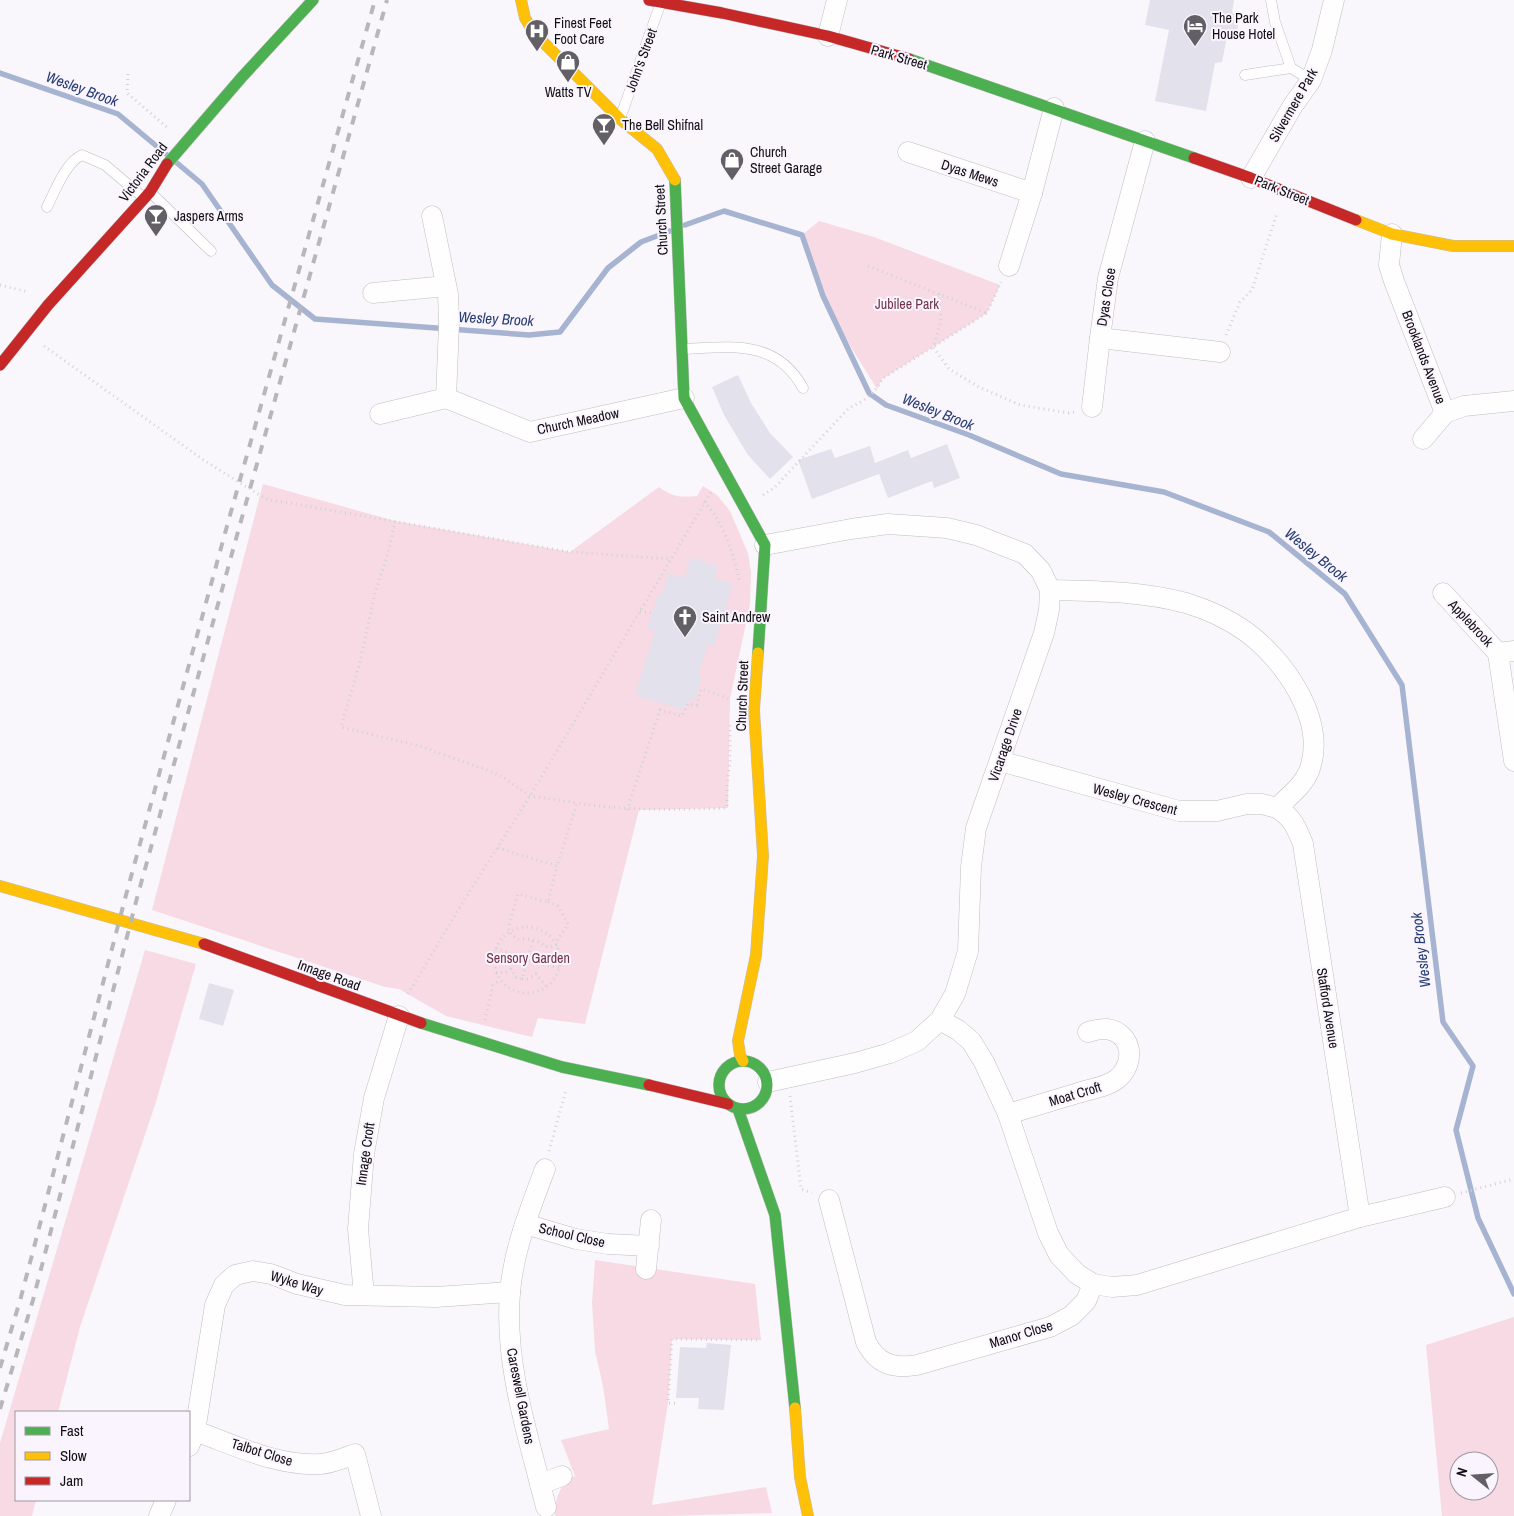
<svg xmlns="http://www.w3.org/2000/svg" width="1514" height="1516" font-family="'Archivo Narrow',sans-serif">
<style>
.green{fill:#f7dae4;fill-rule:evenodd}
.lines{fill:none;stroke-linecap:round;stroke-linejoin:round}
.stream{stroke:#a7b4d1;stroke-width:5.5}
.building{fill:#e3e1eb}
.lane-casing{stroke:#c0bdc2;stroke-width:11}
.street-casing{stroke:#c0bdc2;stroke-width:21}
.fast-casing{stroke:#c0bdc2;stroke-width:12}
.slow-casing{stroke:#c0bdc2;stroke-width:12}
.jam-casing{stroke:#c0bdc2;stroke-width:12}
.path{stroke:#d3d2d3;stroke-width:3;stroke-dasharray:1 4;stroke-linecap:butt}
.lane{stroke:#fefeff;stroke-width:10}
.street{stroke:#fefeff;stroke-width:20}
.fast{stroke:#4caf50;stroke-width:11}
.slow{stroke:#ffc107;stroke-width:11}
.jam{stroke:#c62828;stroke-width:11}
.rail{stroke:#b8b7b8;stroke-width:4;stroke-dasharray:9 9;stroke-linecap:butt}
.labels{text-anchor:middle;stroke-width:4;stroke-linejoin:round;paint-order:stroke}
.poi-label{font-size:14px;fill:#120f13;stroke:#faf4ff;text-anchor:start}
.street-label{font-size:14px;fill:#120f13;stroke:#faf4ff}
.park-label{font-size:14px;fill:#713247;stroke:#faf4ff}
.water-label{font-size:15px;font-style:italic;fill:#263e71;stroke:#faf4ff}
</style>
<rect width="100%" height="100%" fill="#faf7fc"/>
<!-- green -->
<g class="green">
<polygon points="819,221 874,237 1000,285 987,313 882,379 877,389 833,318 802,235"/>
<path d="M263,484L395,521L570,552L659,487C674,498 680,497 697,496L703,486L717,495L730,511L748,553L751,572L750,604L730,699L728,808L639,810L585,1024L538,1018L532,1037L446,1016L399,989L385,987L152,910Z"/>
<polygon points="145,950 196,964 155,1105 80,1327 58,1412 16,1412 16,1500 36,1500 32,1516 0,1516 0,1443"/>
<path d="M595,1260L755,1284L761,1340L672,1339L668,1403L652,1505L766,1487L772,1513L668,1516H555C555,1498 559,1485 575,1476L561,1440L609,1429L603,1386L595,1351L592,1303Z"/>
<path d="M1514,1317V1516H1442L1426,1345ZM1459,1461H1489V1491H1459Z"/>
</g>
<g class="lines">
<!-- stream -->
<g class="stream">
<polyline points="0,73 118,114 166,154"/>
<polyline points="177,163 202,184 272,285 315,319 529,335 560,332 608,268 641,242 670,231"/>
<polyline points="685,225 724,211 802,235 823,296 869,393 886,405 969,435 1061,474 1164,492 1269,532 1345,594 1402,685 1443,1022 1473,1066 1456,1130 1478,1218 1514,1294"/>
</g>
</g>
<!-- building -->
<g class="building">
<polygon points="1150,0 1234,0 1232,13 1240,14 1237,33 1228,32 1222,62 1215,63 1206,111 1155,101 1169,30 1145,25"/>
<polygon points="738,375 751,403 770,433 793,457 770,479 748,455 724,415 712,387"/>
<polygon points="947,444 960,478 934,488 932,481 888,498 879,474 812,499 798,460 831,449 835,458 870,446 875,463 908,450 911,458"/>
<polygon points="691,557 718,566 714,578 733,584 714,646 708,644 698,676 702,677 694,702 687,700 683,710 635,695 655,631 647,629 658,594 661,595 669,573 684,578"/>
<polygon points="209,983 234,990 223,1026 199,1019"/>
<polygon points="707,1343 731,1345 724,1410 698,1409 699,1398 676,1398 680,1347 706,1348"/>
</g>
<g class="lines">
<!-- lane casing -->
<g class="lane-casing">
<g id="lane">
<polyline points="1271,0 1275,22 1291,68"/>
<polyline points="1245,75 1291,68 1311,80"/>
<polyline points="621,116 661,2"/>
<polyline points="151,193 211,251"/>
<path d="M47,207C55,191 66,162 82,155L105,165L144,198"/>
<path d="M683,349C732,347 776,339 803,388"/>
</g>
</g>
<!-- street casing -->
<g class="street-casing">
<g id="street">
<polyline points="828,36 837,0"/>
<polyline points="1145,141 1108,278 1100,338 1220,352"/>
<polyline points="908,152 1032,193"/>
<polyline points="1251,178 1292,107 1311,80 1322,50 1334,0"/>
<polyline points="432,216 448,294 449,324 446,398 530,432 684,398"/>
<polyline points="1392,234 1389,265 1394,281 1445,413 1464,406 1514,401"/>
<polyline points="1009,266 1032,193 1054,108"/>
<polyline points="373,293 446,286"/>
<polyline points="1092,407 1100,338"/>
<polyline points="380,414 446,398"/>
<polyline points="1423,439 1445,413"/>
<polyline points="765,545 851,529 888,524 947,528 976,535 1025,554 1041,571 1050,590 1049,610 1044,633 976,828 971,867 968,951 955,994 940,1020 917,1041 890,1053 855,1063 768,1082"/>
<polyline points="1443,593 1498,653"/>
<polyline points="1514,651 1498,653 1514,761"/>
<path d="M1000,761L1179,811H1217L1247,804H1262L1277,808C1288,797 1303,786 1309,771C1328,721 1284,659 1245,631C1228,619 1206,609 1186,603C1141,591 1096,591 1050,590"/>
<path d="M1277,808C1293,818 1296,827 1303,844L1360,1217"/>
<path d="M1008,1114C1031,1107 1054,1100 1078,1093C1090,1089 1107,1087 1117,1079C1136,1064 1133,1033 1107,1029C1100,1029 1094,1030 1088,1032"/>
<path d="M545,1169C530,1209 513,1251 510,1293C504,1366 529,1438 546,1507"/>
<path d="M829,1200L866,1342C877,1364 893,1369 917,1365L1050,1327L1071,1316L1086,1301L1093,1284L1077,1274L1059,1255L1048,1233L1008,1114L984,1062L971,1041L958,1030L940,1020"/>
<polyline points="525,1224 576,1239 608,1244 649,1246"/>
<polyline points="646,1269 651,1220"/>
<polyline points="1093,1284 1112,1287 1137,1285 1360,1217 1445,1197"/>
<polyline points="364,1295 358,1229 364,1154 374,1098 399,1016"/>
<path d="M195,1431C235,1445 278,1467 321,1464C332,1463 344,1458 355,1454L371,1516"/>
<polyline points="189,1446 195,1431 215,1305 224,1285 235,1275 253,1271 271,1274 297,1284 345,1295 436,1297 510,1292"/>
<polyline points="540,1484 562,1476"/>
<polyline points="159,1516 166,1500"/>
</g>
</g>
<!-- fast casing -->
<g class="fast-casing">
<g id="fast">
<polyline points="909,59 1194,158"/>
<polyline points="167,164 242,77 313,0"/>
<polyline points="675,180 684,398 765,545 758,653"/>
<polyline points="421,1023 562,1067 649,1085"/>
<circle cx="743" cy="1085" r="24"/>
<polyline points="738,1109 775,1215 795,1408"/>
</g>
</g>
<!-- slow casing -->
<g class="slow-casing">
<g id="slow">
<polyline points="521,0 525,18 534,33 620,119 657,149 675,180"/>
<polyline points="1356,220 1392,234 1453,246 1514,246"/>
<polyline points="0,886 204,944"/>
<polyline points="743,1061 740,1055 738,1041 756,955 763,856 754,710 758,653"/>
<polyline points="795,1408 800,1477 808,1516"/>
</g>
</g>
<!-- jam casing -->
<g class="jam-casing">
<g id="jam">
<polyline points="649,0 722,13 828,36 909,59"/>
<polyline points="1194,158 1251,178 1356,220"/>
<polyline points="0,365 48,305 150,192 167,164"/>
<polyline points="204,944 421,1023"/>
<polyline points="649,1085 728,1104"/>
</g>
</g>
<!-- path -->
<g class="path">
<polyline points="128,74 127,93 169,129"/>
<polyline points="868,266 987,313"/>
<polyline points="0,285 28,292"/>
<polyline points="939,294 941,322 933,347 949,369 979,387 1020,405 1069,413 1075,412"/>
<polyline points="1226,335 1240,302 1252,290 1277,213"/>
<polyline points="44,346 202,459 266,499 570,552 671,559"/>
<path d="M763,495L774,488L849,408C864,401 874,395 882,379L987,313L1001,282"/>
<path d="M704,502C723,520 734,555 739,580"/>
<polyline points="395,521 388,553 375,593 360,662 341,727 420,746 487,770 503,777 530,796 577,803"/>
<polyline points="640,611 652,613"/>
<polyline points="627,810 660,710 682,716 688,704 697,705 701,689 730,699 730,701"/>
<path d="M498,848L557,866L577,803C629,811 675,810 727,808V786L730,761V725"/>
<polyline points="548,902 558,906 568,924 556,942"/>
<circle cx="527" cy="960" r="33"/>
<path d="M557,945C543,951 545,942 534,940C529,939 522,939 517,939L509,932V926L518,894L548,902L557,866"/>
<polyline points="496,948 529,961 559,968"/>
<polyline points="496,973 506,972 511,969 516,977 522,979 533,940"/>
<polyline points="522,979 528,979 536,974 547,987"/>
<polyline points="408,994 466,897 530,796 711,492"/>
<polyline points="485,1020 493,985 500,980"/>
<polyline points="790,1096 801,1189 812,1193"/>
<polyline points="549,1151 566,1090"/>
<polyline points="1461,1193 1514,1179"/>
<polyline points="675,1403 668,1403 672,1339 761,1340"/>
</g>
<!-- lane -->
<use href="#lane" class="lane"/>
<!-- street -->
<use href="#street" class="street"/>
<!-- fast -->
<use href="#fast" class="fast"/>
<!-- slow -->
<use href="#slow" class="slow"/>
<!-- jam -->
<use href="#jam" class="jam"/>
<!-- rail -->
<g class="rail">
<polyline points="0,1368 21,1297 126,895 227,526 375,0"/>
<polyline points="0,1409 33,1300 137,898 239,528 387,0"/>
</g>
</g>
<!-- icons -->
<defs>
<g id="hotel-pin" transform="scale(1.25)"><path d="M0 17L-7.5 6A9.5 9.5 0 1 1 7.5 6Z" fill="#636065" stroke="#faf4ff"/><path d="M-6-4.5h1.5V1H6V5H4.5V3h-9V5H-6ZM-4 0a1.8 1.8 0 1 1 3.6 0ZM.5 0V-2.5h3Q6-2.5 6 0Z" fill="#fff"/></g>
<g id="hospital-pin" transform="scale(1.25)"><path d="M0 17L-7.5 6A9.5 9.5 0 1 1 7.5 6Z" fill="#636065" stroke="#faf4ff"/><path d="M-5-5h3v3.5h4V-5h3V5h-3V1.5h-4V5h-3Z" fill="#fff"/></g>
<g id="shop-pin" transform="scale(1.25)"><path d="M0 17L-7.5 6A9.5 9.5 0 1 1 7.5 6Z" fill="#636065" stroke="#faf4ff"/><path d="M-5-2.5h2.3a2.7 3.5 0 0 1 5.4 0H5L5.5 6h-11ZM-1.5-2.5h3a1.5 2.3 0 0 0-3 0Z" fill="#fff"/></g>
<g id="bar-pin" transform="scale(1.25)"><path d="M0 17L-7.5 6A9.5 9.5 0 1 1 7.5 6Z" fill="#636065" stroke="#faf4ff"/><path d="M-6-5H6L.8 .8V4.5H3.5V6h-7V4.5H-.8V.8Z" fill="#fff"/></g>
<g id="church-pin" transform="scale(1.25)"><path d="M0 17L-7.5 6A9.5 9.5 0 1 1 7.5 6Z" fill="#636065" stroke="#faf4ff"/><path d="M-1.2-6h2.4v3.5h3.3v2.4h-3.3V6h-2.4V-.1h-3.3v-2.4h3.3Z" fill="#fff"/></g>
</defs>
<g fill-rule="evenodd">
<use href="#hotel-pin" x="1195" y="26"/>
<use href="#hospital-pin" x="537" y="31"/>
<use href="#shop-pin" x="568" y="62"/>
<use href="#bar-pin" x="604" y="125"/>
<use href="#shop-pin" x="732" y="160"/>
<use href="#bar-pin" x="156" y="216"/>
<use href="#church-pin" x="685" y="617"/>
</g>
<g class="labels">
<!-- poi labels -->
<g class="poi-label">
<text x="1212" y="23">The Park<tspan x="1212" dy="16">House Hotel</tspan></text>
<text x="554" y="28">Finest Feet<tspan x="554" dy="16">Foot Care</tspan></text>
<text x="568" y="97" text-anchor="middle">Watts TV</text>
<text x="622" y="130">The Bell Shifnal</text>
<text x="750" y="157">Church<tspan x="750" dy="16">Street Garage</tspan></text>
<text x="174" y="221">Jaspers Arms</text>
<text x="702" y="622">Saint Andrew</text>
</g>
<!-- street labels -->
<g class="street-label">
<text transform="translate(899 57) rotate(16)" y="5">Park Street</text>
<text transform="translate(641 60) rotate(-70)" y="5">John's Street</text>
<text transform="translate(1293 105) rotate(-60)" y="5">Silvermere Park</text>
<text transform="translate(143 172) rotate(-53)" y="5">Victoria Road</text>
<text transform="translate(970 173) rotate(18)" y="5">Dyas Mews</text>
<text transform="translate(1282 190) rotate(22)" y="5">Park Street</text>
<text transform="translate(661 220) rotate(-93)" y="5">Church Street</text>
<text transform="translate(1106 297) rotate(-81)" y="5">Dyas Close</text>
<text transform="translate(1424 357) rotate(69)" y="5">Brooklands Avenue</text>
<text transform="translate(578 421) rotate(-12)" y="5">Church Meadow</text>
<text transform="translate(1471 623) rotate(47)" y="5">Applebrook</text>
<text transform="translate(742 696) rotate(-88)" y="5">Church Street</text>
<text transform="translate(1005 745) rotate(-71)" y="5">Vicarage Drive</text>
<text transform="translate(1135 799) rotate(15)" y="5">Wesley Crescent</text>
<text transform="translate(329 975) rotate(20)" y="5">Innage Road</text>
<text transform="translate(1328 1008) rotate(81)" y="5">Stafford Avenue</text>
<text transform="translate(1075 1094) rotate(-17)" y="5">Moat Croft</text>
<text transform="translate(365 1154) rotate(-82)" y="5">Innage Croft</text>
<text transform="translate(572 1235) rotate(13)" y="5">School Close</text>
<text transform="translate(297 1283) rotate(17)" y="5">Wyke Way</text>
<text transform="translate(1021 1334) rotate(-17)" y="5">Manor Close</text>
<text transform="translate(521 1396) rotate(79)" y="5">Careswell Gardens</text>
<text transform="translate(262 1452) rotate(17)" y="5">Talbot Close</text>
</g>
<!-- park labels -->
<g class="park-label">
<text x="907" y="309">Jubilee Park</text>
<text x="528" y="963">Sensory Garden</text>
</g>
<!-- water labels -->
<g class="water-label">
<text transform="translate(82 89) rotate(20)" y="5">Wesley Brook</text>
<text transform="translate(496 319) rotate(3)" y="5">Wesley Brook</text>
<text transform="translate(938 412) rotate(22)" y="5">Wesley Brook</text>
<text transform="translate(1316 555) rotate(39)" y="5">Wesley Brook</text>
<text transform="translate(1421 950) rotate(-97)" y="5">Wesley Brook</text>
</g>
</g>
<!-- legend -->
<rect x="15" y="1411" width="175" height="90" fill="#faf4ff" stroke="#9d98a1"/>
<rect x="25" y="1427" width="25" height="8" fill="#4caf50" stroke="#9d98a1"/>
<text x="60" y="1436" font-size="15" fill="#120f13">Fast</text>
<rect x="25" y="1452" width="25" height="8" fill="#ffc107" stroke="#9d98a1"/>
<text x="60" y="1461" font-size="15" fill="#120f13">Slow</text>
<rect x="25" y="1477" width="25" height="8" fill="#c62828" stroke="#9d98a1"/>
<text x="60" y="1486" font-size="15" fill="#120f13">Jam</text>
<!-- north arrow -->
<g transform="translate(1474 1476) rotate(287)"><circle r="24" fill="#faf4ff" stroke="#9d98a1"/>
<path d="M0-4L9 19L0 12L-9 19Z" fill="#636065"/>
<text y="-8" font-size="14" font-weight="bold" text-anchor="middle" fill="#120f13">N</text>
</g>
</svg>
